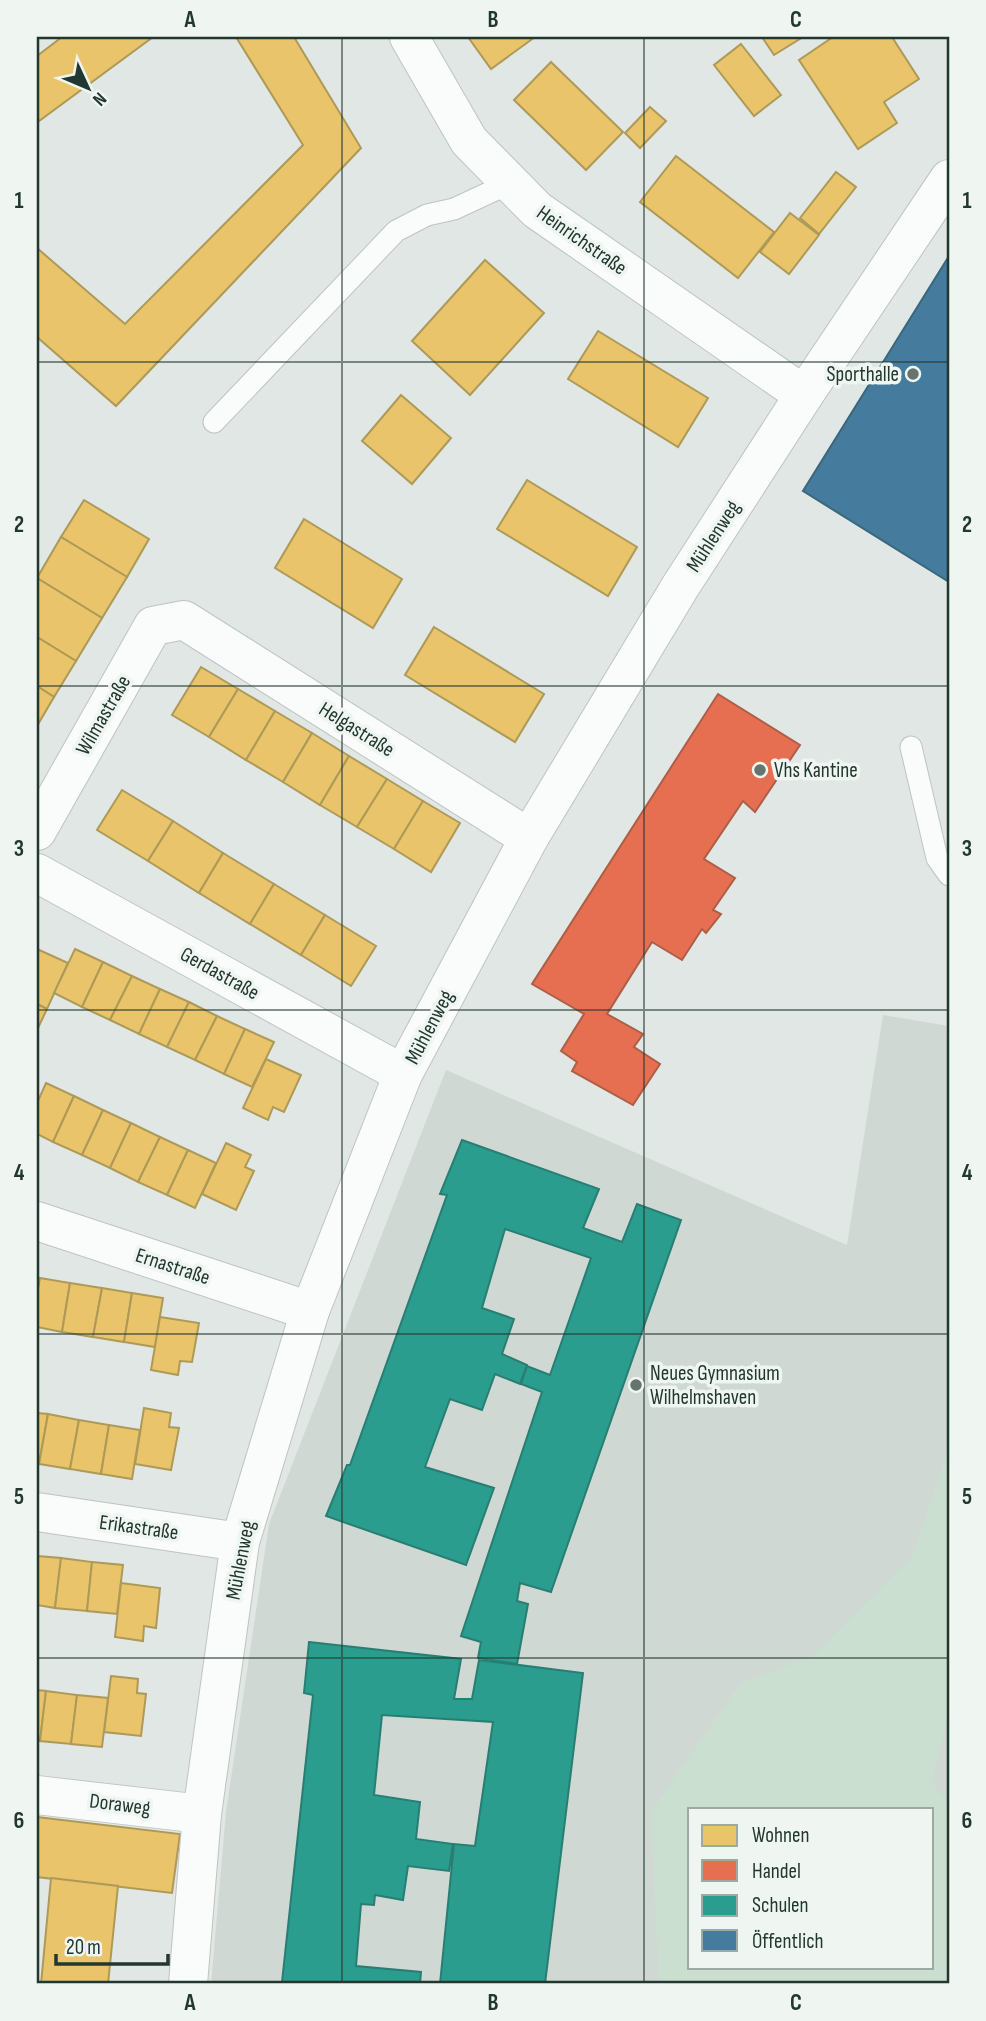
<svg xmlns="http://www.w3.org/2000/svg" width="986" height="2021" font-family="'Sofia Sans Condensed',sans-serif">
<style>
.built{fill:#cfd8d3;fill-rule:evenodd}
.green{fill:#cbdfd0;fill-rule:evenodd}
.homes{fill:#e9c46a;stroke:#ad9a58;stroke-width:2}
.shops{fill:#e76f51;stroke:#ac5e47;stroke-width:2}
.schools{fill:#2a9d8f;stroke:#287e72;stroke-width:2}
.public{fill:#457b9d;stroke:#3a677c;stroke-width:2}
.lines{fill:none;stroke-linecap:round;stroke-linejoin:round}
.service-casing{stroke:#bec4c1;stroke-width:23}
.minor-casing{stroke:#bec4c1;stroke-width:40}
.service{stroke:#fafbfb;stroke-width:21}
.minor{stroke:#fafbfb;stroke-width:38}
.grid{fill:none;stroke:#22372f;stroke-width:2;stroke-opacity:0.55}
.poi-dot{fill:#65756e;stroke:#eff6f2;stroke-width:2.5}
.labels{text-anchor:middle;stroke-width:7;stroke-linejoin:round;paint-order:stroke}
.street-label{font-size:21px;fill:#22372f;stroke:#eff6f2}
.poi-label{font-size:21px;fill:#22372f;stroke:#eff6f2;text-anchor:start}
.neatline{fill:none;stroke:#22372f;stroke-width:2.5}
.grid-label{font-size:23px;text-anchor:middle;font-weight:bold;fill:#22372f}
</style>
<rect width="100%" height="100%" fill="#e1e7e4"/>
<!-- built -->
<path class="built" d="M883,1015L949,1026V1984H211L226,1812L269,1524L446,1070L847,1245ZM690,1809H932V1967H690Z"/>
<!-- green -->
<path class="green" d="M949,1449V1710L932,1783L949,1805V1984H659L651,1812L740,1684L815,1655L912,1557ZM690,1809H932V1967H690Z"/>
<!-- homes -->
<g class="homes">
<polygon points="62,37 153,37 39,121 37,118 37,56"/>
<polygon points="236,37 294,37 361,148 116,406 37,337 37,248 125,324 303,145"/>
<polygon points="468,37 535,37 491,69"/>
<polygon points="762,37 803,37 774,55"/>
<polygon points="833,37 892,37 919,79 884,102 897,123 858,149 799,60"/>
<polygon points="741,44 781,95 754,116 714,65"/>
<polygon points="551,62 623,132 586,170 514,100"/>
<polygon points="650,107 666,121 640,148 625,133"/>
<polygon points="676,156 774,232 738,278 640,202"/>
<polygon points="836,172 856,187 819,234 800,218"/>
<polygon points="790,213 819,235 789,274 760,252"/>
<polygon points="485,260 544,313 470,395 412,341"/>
<polygon points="598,331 708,398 678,447 568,379"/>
<polygon points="401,395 451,438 412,484 362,441"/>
<polygon points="527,480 637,547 608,596 497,529"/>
<polygon points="84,500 149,539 127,577 61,537"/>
<polygon points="304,519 402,579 373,628 275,568"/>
<polygon points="61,537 127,577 102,618 37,578"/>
<polygon points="37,578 102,618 76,661 37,637"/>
<polygon points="434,627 544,694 515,742 405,675"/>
<polygon points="37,637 76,661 54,697 37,686"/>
<polygon points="201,667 238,689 209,737 172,715"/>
<polygon points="37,686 54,697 37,726"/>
<polygon points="238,689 275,711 246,760 209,737"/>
<polygon points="275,711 312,733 283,782 246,760"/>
<polygon points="312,733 349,756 320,805 283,782"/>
<polygon points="349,756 387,779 357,827 320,805"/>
<polygon points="387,779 423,801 394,849 357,827"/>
<polygon points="122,790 173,821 148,861 97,830"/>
<polygon points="423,801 460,823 431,872 394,849"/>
<polygon points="173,821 223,853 199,893 148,861"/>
<polygon points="223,853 274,884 250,924 199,893"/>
<polygon points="274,884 325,915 301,955 250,924"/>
<polygon points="325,915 376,946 351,986 301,955"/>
<polygon points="37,949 68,963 47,1009 37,1004"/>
<polygon points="75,949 103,962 82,1007 54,993"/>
<polygon points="103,962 132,976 110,1020 82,1007"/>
<polygon points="132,976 160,989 139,1034 110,1020"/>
<polygon points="160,989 189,1002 167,1047 139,1034"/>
<polygon points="189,1002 217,1016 195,1060 167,1047"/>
<polygon points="37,1004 47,1009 37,1030"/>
<polygon points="217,1016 245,1029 224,1074 195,1060"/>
<polygon points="245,1029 274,1042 252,1087 224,1074"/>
<polygon points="266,1059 301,1075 284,1112 273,1107 268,1120 243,1108"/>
<polygon points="46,1083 74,1096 53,1142 37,1134 37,1103"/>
<polygon points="74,1096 103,1110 82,1155 53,1142"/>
<polygon points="103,1110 131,1123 110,1168 82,1155"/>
<polygon points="131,1123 160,1137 138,1182 110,1168"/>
<polygon points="160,1137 188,1150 167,1195 138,1182"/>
<polygon points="226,1143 251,1155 245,1167 254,1171 236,1210 202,1194"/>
<polygon points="188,1150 216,1163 195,1208 167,1195"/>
<polygon points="40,1278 70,1283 62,1332 37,1327 37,1294"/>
<polygon points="70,1283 102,1288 93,1337 62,1332"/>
<polygon points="102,1288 132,1293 124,1342 93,1337"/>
<polygon points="132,1293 163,1298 155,1347 124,1342"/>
<polygon points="160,1317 199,1323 192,1362 180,1361 178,1375 151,1370"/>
<polygon points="144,1408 171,1413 169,1427 179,1428 171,1470 135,1464"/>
<polygon points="37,1413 48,1414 39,1464 37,1463"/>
<polygon points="48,1414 79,1420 70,1469 39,1464"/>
<polygon points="79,1420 109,1425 101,1474 70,1469"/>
<polygon points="109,1425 140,1430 132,1479 101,1474"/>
<polygon points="37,1556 61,1558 55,1608 37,1605"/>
<polygon points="61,1558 92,1562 87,1611 55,1608"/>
<polygon points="92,1562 123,1565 117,1614 87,1611"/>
<polygon points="121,1583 160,1588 156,1628 144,1626 143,1641 115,1637"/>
<polygon points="111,1676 138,1679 137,1693 146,1694 141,1736 104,1732"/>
<polygon points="37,1690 46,1691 40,1741 37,1740"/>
<polygon points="46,1691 77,1695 71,1744 40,1741"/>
<polygon points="77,1695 108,1698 102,1747 71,1744"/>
<polygon points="37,1817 180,1834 172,1893 37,1877"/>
<polygon points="51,1878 118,1886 108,1984 41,1984"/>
</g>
<!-- shops -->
<polygon class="shops" points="718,694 800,745 755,812 743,801 704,859 735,878 713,910 721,914 706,933 702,929 682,960 652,942 607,1014 643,1034 634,1047 660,1064 633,1105 572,1071 577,1062 561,1051 584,1014 532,984"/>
<!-- schools -->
<g class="schools">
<polygon points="462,1140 599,1189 583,1228 622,1242 637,1204 681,1220 551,1592 520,1583 517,1601 528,1604 517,1664 478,1658 481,1642 461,1636 542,1392 521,1384 527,1366 550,1375 591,1258 505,1229 482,1308 514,1319 502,1354 527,1365 520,1384 495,1374 482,1410 450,1399 425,1467 494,1488 466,1565 326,1516 347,1465 350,1465 447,1195 440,1194"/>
<polygon points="309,1642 461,1659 454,1699 472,1699 479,1660 583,1673 545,1984 440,1984 454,1844 475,1846 493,1722 382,1715 374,1795 420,1802 416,1839 453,1844 449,1871 408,1866 403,1900 375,1895 374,1905 361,1904 356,1966 421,1972 420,1984 274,1984 275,1982 282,1982 313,1695 304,1693"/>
</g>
<!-- public -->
<polygon class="public" points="949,256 949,582 803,491"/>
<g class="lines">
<!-- service casing -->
<g class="service-casing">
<g id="service">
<polyline points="214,422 396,231 427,215 454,209 510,183"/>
<polyline points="911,747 937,858 949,875"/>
</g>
</g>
<!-- minor casing -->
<g class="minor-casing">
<g id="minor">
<polyline points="409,37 469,141 537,210 804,395"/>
<polyline points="37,831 153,626 184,620 529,838"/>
<polyline points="37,873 403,1074"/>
<polyline points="37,1221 310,1311"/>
<polyline points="37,1512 240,1542"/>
<polyline points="37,1795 202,1814"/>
<polyline points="188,1984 202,1814 240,1542 310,1311 403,1074 529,838 680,587 804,395 949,179"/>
</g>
</g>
<!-- service -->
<use href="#service" class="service"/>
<!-- minor -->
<use href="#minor" class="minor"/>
</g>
<!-- grid -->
<path class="grid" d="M342,37V1984M644,37V1984M37,362H949M37,686H949M37,1010H949M37,1334H949M37,1658H949"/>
<!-- markers -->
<g class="poi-dot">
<circle cx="913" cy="374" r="7"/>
<circle cx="760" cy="770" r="7"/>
<circle cx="636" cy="1385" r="7"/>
</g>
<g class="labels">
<!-- street labels -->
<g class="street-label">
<text transform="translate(582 240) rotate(35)" y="7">Heinrichstraße</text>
<text transform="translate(713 536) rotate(-57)" y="7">Mühlenweg</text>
<text transform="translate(103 715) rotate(-60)" y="7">Wilmastraße</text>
<text transform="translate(357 729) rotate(32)" y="7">Helgastraße</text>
<text transform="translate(220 973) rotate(29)" y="7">Gerdastraße</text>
<text transform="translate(429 1027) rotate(-62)" y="7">Mühlenweg</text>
<text transform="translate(173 1266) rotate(18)" y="7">Ernastraße</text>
<text transform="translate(139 1527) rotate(8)" y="7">Erikastraße</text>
<text transform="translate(240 1560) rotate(-79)" y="7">Mühlenweg</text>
<text transform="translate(120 1804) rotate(7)" y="7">Doraweg</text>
</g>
<!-- poi labels -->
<g class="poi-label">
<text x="899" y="381" text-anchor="end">Sporthalle</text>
<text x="774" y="777">Vhs Kantine</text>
<text x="650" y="1380">Neues Gymnasium<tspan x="650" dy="24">Wilhelmshaven</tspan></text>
</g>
</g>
<!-- border -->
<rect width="986" height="2021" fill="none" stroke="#eff6f2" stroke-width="77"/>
<!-- legend -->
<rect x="688" y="1808" width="245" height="161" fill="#eff6f2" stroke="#9daaa4" stroke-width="2"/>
<rect x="702" y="1825" width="35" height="21" fill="#e9c46a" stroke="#9daaa4" stroke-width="2"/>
<text x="752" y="1842" font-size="21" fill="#22372f">Wohnen</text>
<rect x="702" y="1860" width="35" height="21" fill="#e76f51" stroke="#9daaa4" stroke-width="2"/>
<text x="752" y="1878" font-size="21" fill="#22372f">Handel</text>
<rect x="702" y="1895" width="35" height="21" fill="#2a9d8f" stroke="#9daaa4" stroke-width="2"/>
<text x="752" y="1912" font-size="21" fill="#22372f">Schulen</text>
<rect x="702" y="1930" width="35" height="21" fill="#457b9d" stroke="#9daaa4" stroke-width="2"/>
<text x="752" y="1948" font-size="21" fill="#22372f">Öffentlich</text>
<!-- north arrow -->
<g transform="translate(88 88) rotate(134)" stroke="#eff6f2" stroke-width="5" paint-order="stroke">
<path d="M0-5L12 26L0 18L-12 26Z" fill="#22372f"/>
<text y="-10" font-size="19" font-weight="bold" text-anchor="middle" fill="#22372f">N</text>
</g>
<!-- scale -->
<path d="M56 1954v10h112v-10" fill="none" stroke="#22372f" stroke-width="3.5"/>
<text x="66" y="1954" font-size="21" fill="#22372f" stroke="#eff6f2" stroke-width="5" paint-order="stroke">20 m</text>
<rect x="38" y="38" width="910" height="1944" class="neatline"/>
<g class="grid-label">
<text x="190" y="27">A</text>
<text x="493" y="27">B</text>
<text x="796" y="27">C</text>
<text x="19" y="208">1</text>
<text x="967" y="208">1</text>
<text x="19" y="532">2</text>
<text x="967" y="532">2</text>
<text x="19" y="856">3</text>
<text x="967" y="856">3</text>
<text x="19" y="1180">4</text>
<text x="967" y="1180">4</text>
<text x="19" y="1504">5</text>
<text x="967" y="1504">5</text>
<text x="19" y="1828">6</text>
<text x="967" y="1828">6</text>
<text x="190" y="2010">A</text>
<text x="493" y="2010">B</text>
<text x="796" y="2010">C</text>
</g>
</svg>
